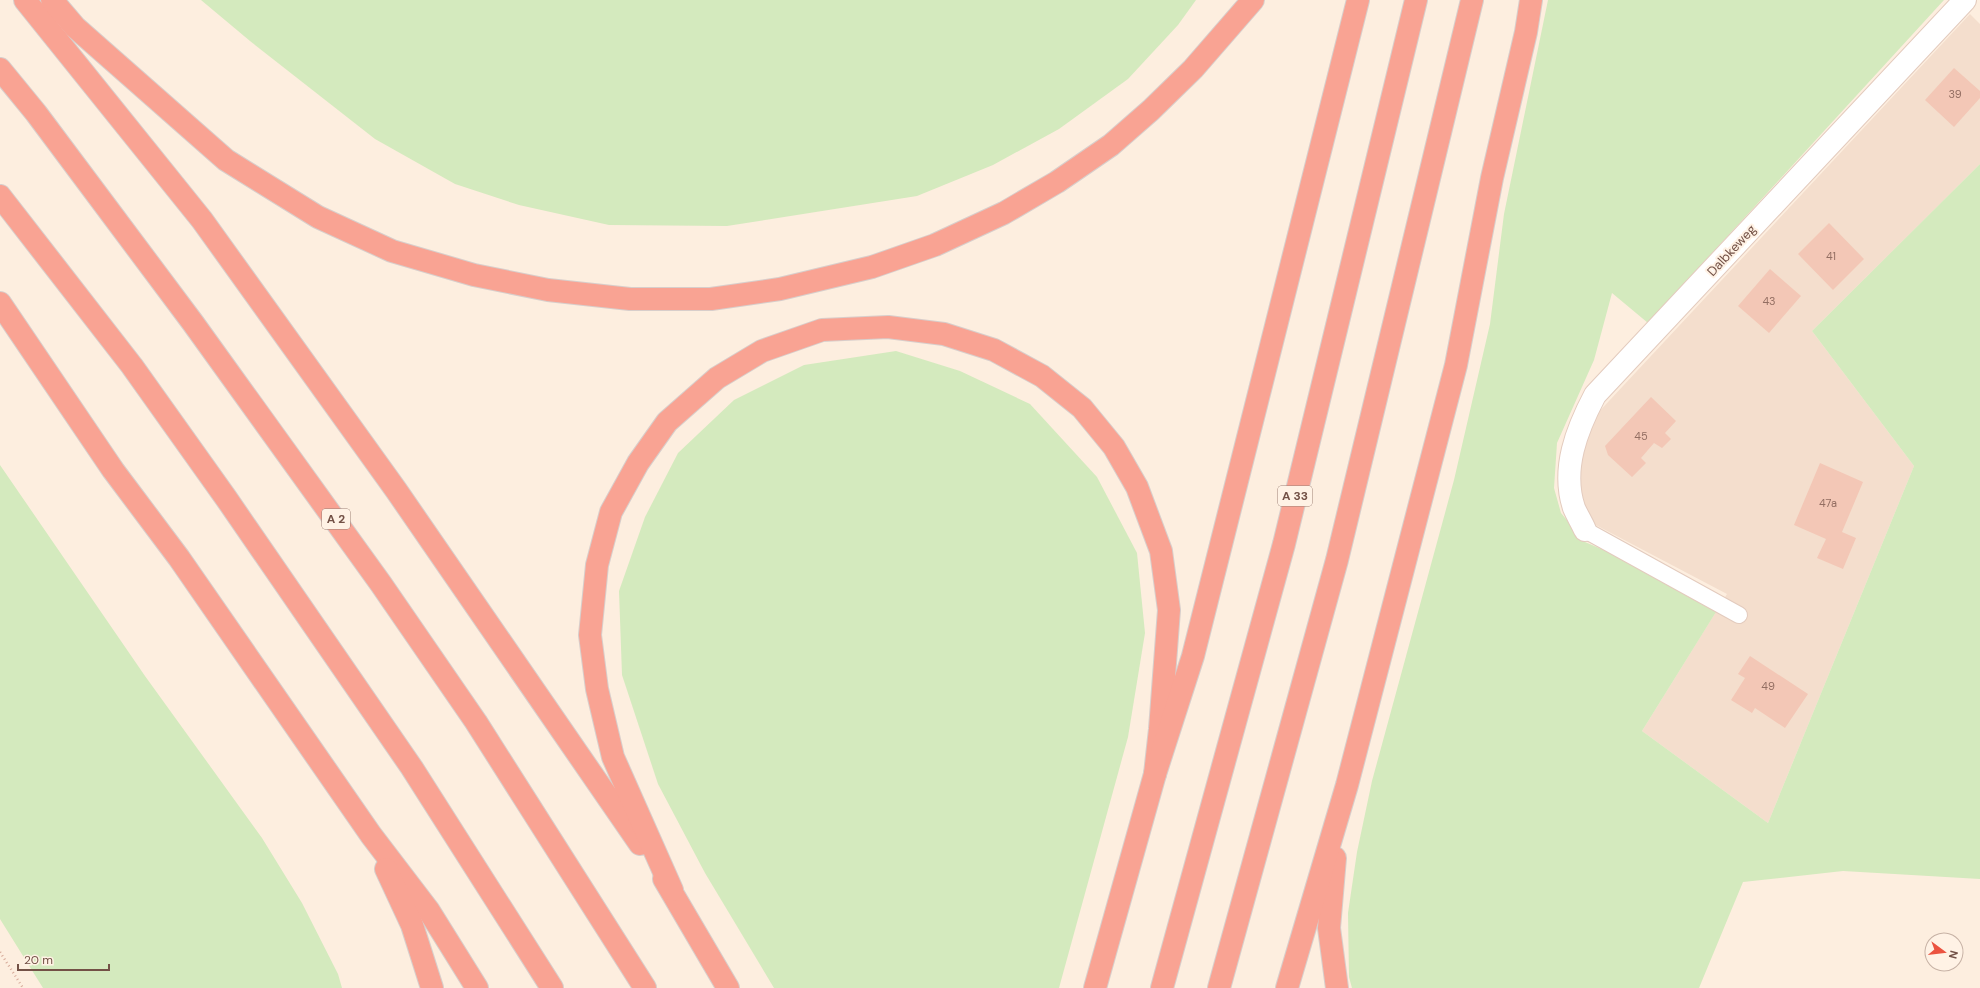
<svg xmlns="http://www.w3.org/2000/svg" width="1980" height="988" font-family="'DM Sans',sans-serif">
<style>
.residential{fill:#f4decd}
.green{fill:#d4eabe}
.building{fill:#f3c7b6}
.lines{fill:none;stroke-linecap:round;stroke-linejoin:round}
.lane-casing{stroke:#e3cbbe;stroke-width:18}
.street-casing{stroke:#e3cbbe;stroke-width:24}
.highway-casing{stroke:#d8cecb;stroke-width:24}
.path{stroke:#d7ab9a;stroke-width:2.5;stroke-dasharray:1 3;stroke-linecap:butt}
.lane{stroke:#fff;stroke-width:16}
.street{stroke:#fff;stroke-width:22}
.highway{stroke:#f9a393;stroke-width:22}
.labels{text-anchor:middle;stroke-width:4;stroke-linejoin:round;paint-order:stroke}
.number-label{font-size:11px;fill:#936e62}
.shield{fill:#fff2e5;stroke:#9d8176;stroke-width:1}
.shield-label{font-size:12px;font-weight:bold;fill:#735146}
.street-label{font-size:13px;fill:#735146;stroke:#fff2e5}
</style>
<rect width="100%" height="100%" fill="#fdeedf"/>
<!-- residential -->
<polygon class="residential" points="1970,14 1980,24 1980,164 1812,331 1914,466 1768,823 1642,731 1727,594 1590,522 1577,481 1580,449 1595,416"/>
<!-- green -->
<g class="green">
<polygon points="201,0 1196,0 1178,25 1128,79 1059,129 993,165 917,196 727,226 609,225 519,205 455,184 375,139 250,41"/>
<polygon points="1548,0 1944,0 1648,323 1612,293 1594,360 1557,443 1554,488 1561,513 1585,542 1606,551 1716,612 1642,731 1768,823 1914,466 1812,331 1980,164 1980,879 1843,871 1743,882 1699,988 1352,988 1349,977 1348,913 1357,852 1372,781 1454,480 1490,324 1504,214"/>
<polygon points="896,351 960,371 1030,404 1097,477 1137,553 1145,633 1128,737 1059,988 774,988 705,873 658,784 622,675 619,591 645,517 678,453 734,400 804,365"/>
<polygon points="0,465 145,676 262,838 302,903 338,974 342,988 43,988 0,919"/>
</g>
<!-- building -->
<g class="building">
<polygon points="1954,68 1980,91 1980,98 1954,127 1925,100"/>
<polygon points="1829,223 1864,259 1833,290 1798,254"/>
<polygon points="1770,269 1801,296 1769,333 1738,306"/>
<polygon points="1651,397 1676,421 1665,433 1671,439 1662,448 1654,443 1641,458 1646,463 1632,477 1608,455 1605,446"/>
<polygon points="1820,463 1863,482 1842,532 1856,538 1843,569 1817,558 1826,539 1794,525"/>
<polygon points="1750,656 1808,694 1785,728 1755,708 1752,713 1731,700 1745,678 1738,674"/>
</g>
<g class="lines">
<!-- lane casing -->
<g class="lane-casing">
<polyline id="lane" points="1585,530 1739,615"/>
</g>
<!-- street casing -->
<g class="street-casing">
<path id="street" d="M1585,530C1582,523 1577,515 1574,508C1561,469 1577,429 1595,395L1965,0"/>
</g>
<!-- highway casing -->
<g class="highway-casing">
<g id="highway">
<polyline points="25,0 202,220 396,490 640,844"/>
<polyline points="52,0 75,27 226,160 318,217 392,251 474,275 548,290 630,299 711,299 780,289 872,267 935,245 1004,213 1057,182 1111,145 1151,110 1193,69 1253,0"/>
<polyline points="0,69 36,113 193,323 381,584 476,722 645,988"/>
<polyline points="0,196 132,366 226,498 412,768 552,988"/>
<polyline points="0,303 113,470 179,558 371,835 429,911 477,988"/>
<polyline points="1335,858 1329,928 1337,988"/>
<polyline points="386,869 412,925 432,988"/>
<polyline points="664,879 728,988"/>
<polyline points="672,890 613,757 597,689 590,635 597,565 611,512 638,463 667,422 717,378 762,351 822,330 888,327 944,334 994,350 1042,376 1082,408 1114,447 1137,487 1161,551 1169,610 1160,729 1155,774"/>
<polyline points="1095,988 1155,774 1193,656 1358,0"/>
<polyline points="1162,988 1284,544 1416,0"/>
<polyline points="1219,988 1337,560 1472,0"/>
<polyline points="1287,988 1347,785 1456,365 1492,178 1526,32 1531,0"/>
</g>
</g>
<!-- path -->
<polyline class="path" points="0,952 23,988"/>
<!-- lane -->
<use href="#lane" class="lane"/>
<!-- street -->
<use href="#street" class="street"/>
<!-- highway -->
<use href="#highway" class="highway"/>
</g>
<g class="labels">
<!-- number labels -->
<g class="number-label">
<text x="1955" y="98">39</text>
<text x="1831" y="260">41</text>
<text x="1769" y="305">43</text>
<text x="1641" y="440">45</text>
<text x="1828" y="507">47a</text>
<text x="1768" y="690">49</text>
</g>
<!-- shield labels -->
<g class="shield">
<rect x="1278" y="486" width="34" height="20" rx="3"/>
<rect x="322" y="509" width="28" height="20" rx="3"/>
</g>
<g class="shield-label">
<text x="1295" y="500">A 33</text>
<text x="336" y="523">A 2</text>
</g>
<!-- street labels -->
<g class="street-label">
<text transform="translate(1731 250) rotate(-47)" y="5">Dalbkeweg</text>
</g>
</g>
<!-- north arrow -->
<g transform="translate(1944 952) rotate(105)"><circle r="19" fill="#fff2e5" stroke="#c7b2a5"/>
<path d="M0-3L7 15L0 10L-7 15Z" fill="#eb5340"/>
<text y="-6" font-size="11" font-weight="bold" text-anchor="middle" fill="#735146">N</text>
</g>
<!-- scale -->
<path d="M18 964v6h91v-6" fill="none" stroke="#735146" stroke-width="2"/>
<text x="24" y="964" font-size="12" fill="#735146" stroke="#fff2e5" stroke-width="3" paint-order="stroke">20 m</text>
</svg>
